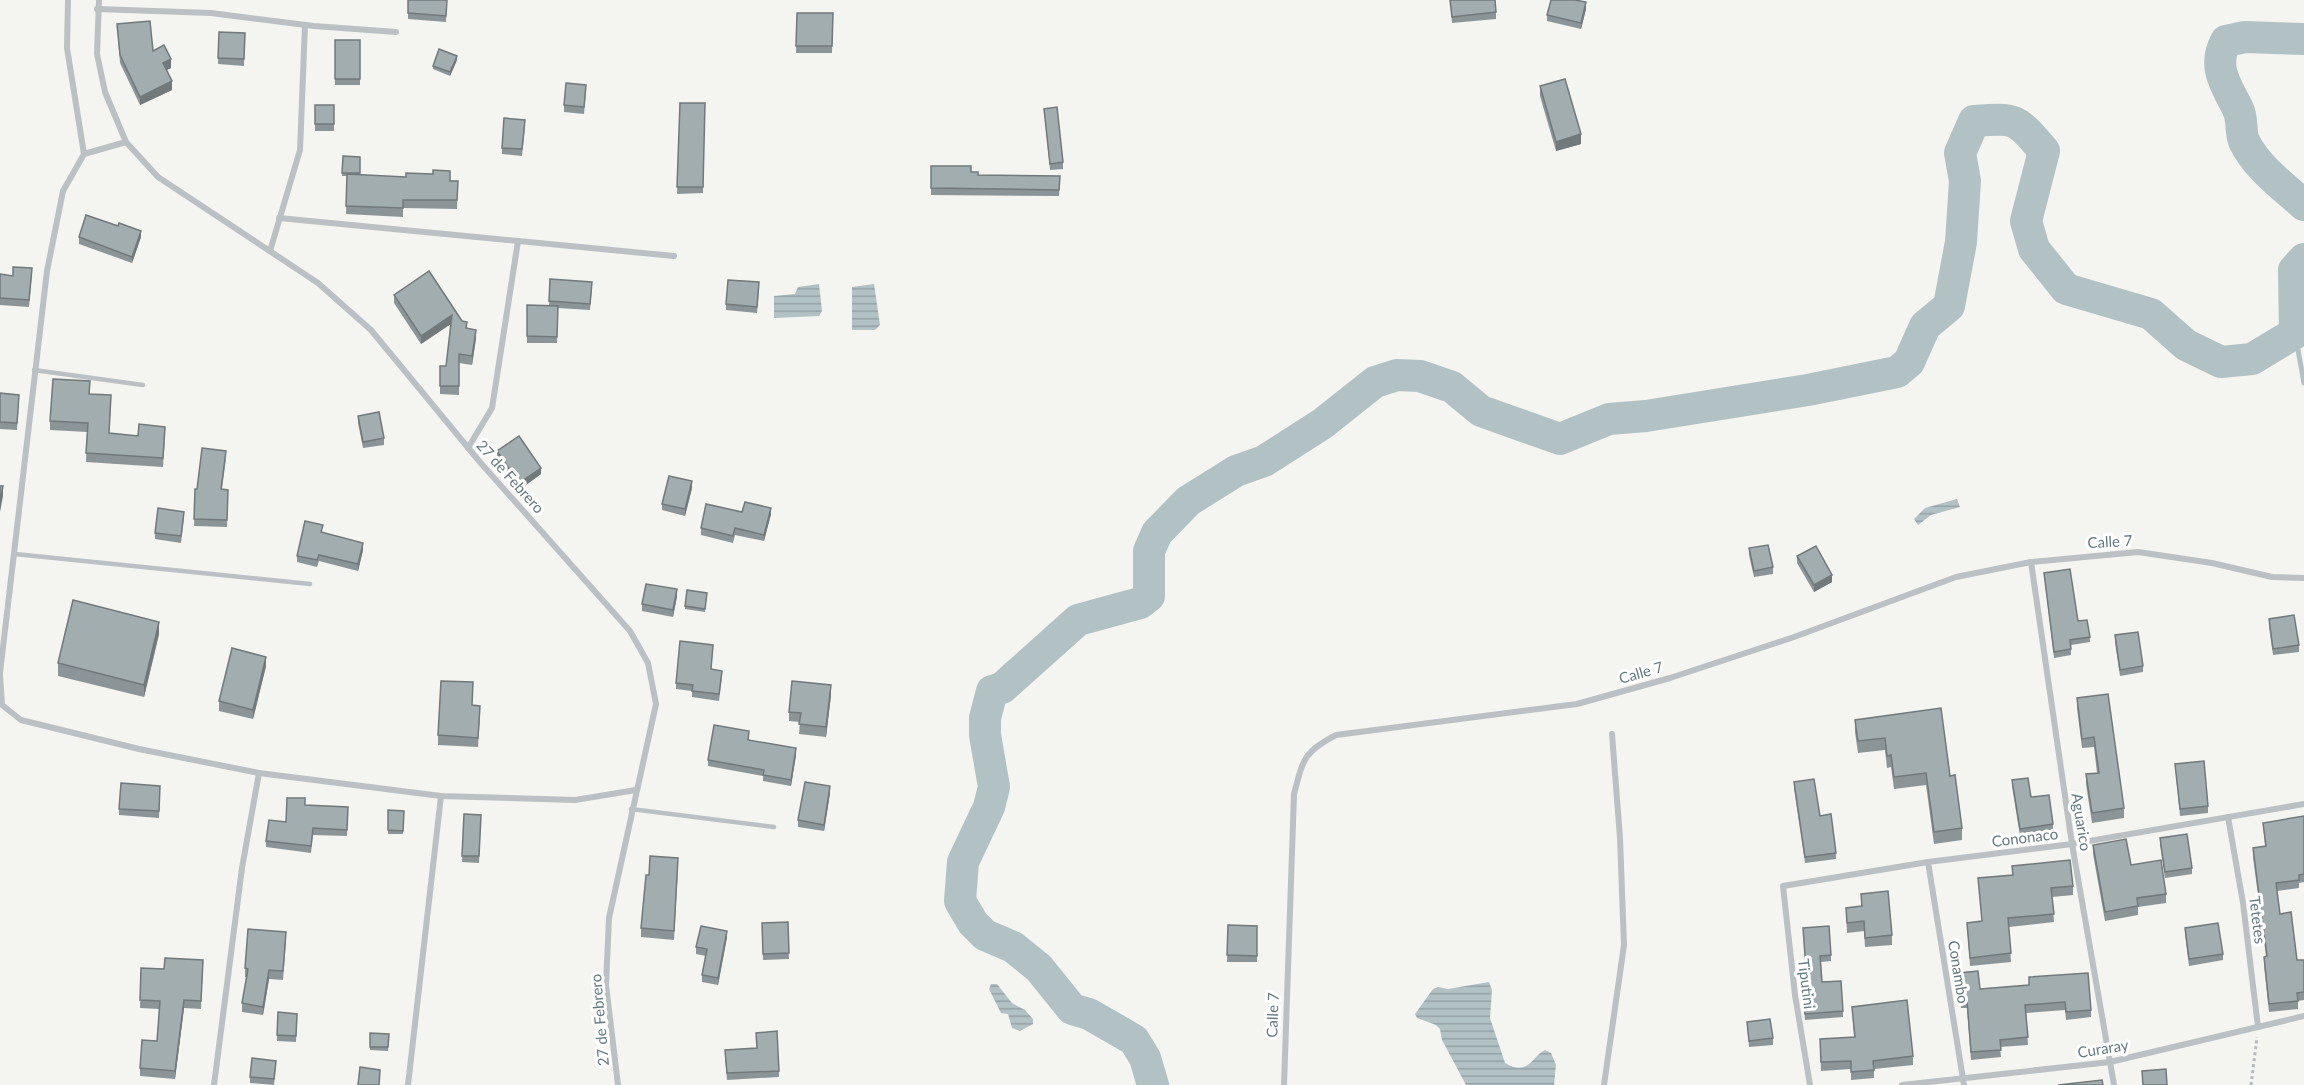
<svg xmlns="http://www.w3.org/2000/svg" width="2304" height="1085" font-family="Lato,sans-serif">
<style>
.water{fill:url(#water-rules)}
.lines{fill:none;stroke-linecap:round;stroke-linejoin:round}
.stream{stroke:#b2c2c4;stroke-width:5}
.river{stroke:#b2c2c4;stroke-width:32}
.path{stroke:#b5b9bb;stroke-width:3;stroke-dasharray:3 3;stroke-linecap:butt}
.service{stroke:#bac0c3;stroke-width:4.5}
.minor{stroke:#bac0c3;stroke-width:6}
.wall{fill:#8b9597}
.shaded-wall{fill:#71797b}
.building{fill:#a2adb0;stroke:#71797b;stroke-width:1.5}
.labels{text-anchor:middle;stroke-width:6;stroke-linejoin:round;paint-order:stroke}
.street-label{font-size:15px;fill:#647981;stroke:#fff}
</style>
<defs>
<pattern id="water-rules" width="6" height="5" patternUnits="userSpaceOnUse" patternTransform="scale(1.5)"><rect width="6" height="5" fill="#b2c2c4"/><path d="M0 2.5h6" fill="none" stroke="#94a2a5"/></pattern>
</defs>
<rect width="100%" height="100%" fill="#f4f4f0"/>
<!-- water -->
<g class="water">
<polygon points="819,284 822,311 819,316 774,318 774,296 795,294 798,287"/>
<polygon points="874,284 880,325 875,330 852,330 852,287"/>
<polygon points="1957,499 1960,507 1931,515 1918,525 1914,519 1925,508"/>
<path d="M1489,982L1492,990L1490,1018L1505,1063C1529,1077 1532,1056 1545,1050L1551,1053L1556,1065L1554,1085H1466L1442,1040L1440,1029L1436,1025L1417,1018L1415,1014L1433,989L1438,987L1448,989Z"/>
<polygon points="991,984 997,984 1012,1003 1025,1010 1033,1019 1033,1024 1020,1031 1012,1028 1008,1014 1001,1013 989,989"/>
</g>
<g class="lines">
<!-- stream -->
<polyline class="stream" points="2295,333 2304,383"/>
<!-- river -->
<g class="river">
<path d="M2304,39L2245,37L2226,41C2212,67 2226,85 2238,109C2243,119 2240,131 2244,141C2256,167 2284,187 2304,205"/>
<path d="M1153,1085L1145,1058L1134,1040L1089,1014L1072,1009L1039,968L1013,947L985,935L973,923L960,901L963,862L989,807L994,787L985,735V718L992,691L1002,688L1078,620L1140,603L1149,596V551L1157,533L1188,501L1236,471L1264,461L1322,424L1375,382L1397,375L1420,376L1452,387L1481,411L1560,439L1609,419L1646,416L1808,390L1897,372L1909,362L1925,326L1949,306L1961,242L1965,181L1960,153L1974,121C2017,118 2016,118 2044,151L2026,221L2034,249L2066,289L2151,314L2186,345L2221,362L2252,359L2295,333L2294,270L2304,259"/>
</g>
<!-- path -->
<polyline class="path" points="2251,1085 2257,1037"/>
<!-- service -->
<g class="service">
<polyline points="34,370 143,385"/>
<polyline points="15,554 310,584"/>
<polyline points="631,809 774,827"/>
</g>
<!-- minor -->
<g class="minor">
<polyline points="68,0 67,48 84,154"/>
<polyline points="99,0 97,54 105,92 126,142 158,177 318,283 371,330 479,461 630,631 648,663 656,704 609,918 606,985 618,1085"/>
<polyline points="97,9 211,13 314,26 396,32"/>
<polyline points="279,218 674,256"/>
<polyline points="270,251 300,150 305,25"/>
<polyline points="468,448 492,408 518,241"/>
<polyline points="2031,562 2072,844 2114,1085"/>
<polyline points="0,673 47,271 63,191 84,154 126,142"/>
<polyline points="0,675 2,705 21,720 139,749 259,773 441,796 575,800 636,790"/>
<polyline points="2228,817 2243,903 2258,1027"/>
<polyline points="1928,862 1964,1085"/>
<polyline points="214,1085 242,868 259,773"/>
<polyline points="408,1085 441,796"/>
<path d="M1284,1085L1294,794C1303,760 1303,752 1336,735L1577,704L1670,678L1794,637L1956,577L2031,562L2138,552L2212,563L2272,577L2304,578"/>
<polyline points="1604,1085 1624,945 1620,838 1612,734"/>
<polyline points="1810,1085 1795,995 1783,886 1928,862 2072,844 2304,804"/>
<polyline points="1902,1085 2110,1062 2304,1016"/>
</g>
</g>
<!-- wall -->
<g class="wall">
<polygon points="447,0 446,22 408,19 408,13"/>
<polygon points="1450,0 1496,12 1496,19 1452,23"/>
<polygon points="1586,9 1581,29 1547,21 1547,15"/>
<polygon points="797,13 833,13 832,53 796,53"/>
<polygon points="117,24 153,51 171,68 166,70 172,90 140,105 120,63"/>
<polygon points="219,32 245,33 244,66 218,64"/>
<rect x="335" y="40" width="25" height="45"/>
<polygon points="457,60 450,76 433,69 433,66"/>
<polygon points="1540,86 1581,144 1556,151 1540,96"/>
<polygon points="586,91 584,114 564,112 564,105"/>
<polygon points="680,103 705,103 703,193 677,194"/>
<rect x="315" y="105" width="19" height="26"/>
<polygon points="1044,109 1063,162 1063,169 1050,170"/>
<polygon points="525,127 522,156 502,154 502,148"/>
<polygon points="343,156 360,157 360,175 458,181 457,209 403,208 403,217 346,214 347,176 342,176"/>
<polygon points="931,166 971,172 978,175 1060,176 1059,196 931,195"/>
<polygon points="79,237 141,237 132,263 79,244"/>
<polygon points="0,274 13,276 32,274 29,307 0,305"/>
<polygon points="550,279 592,288 590,310 558,308 557,343 527,343 527,305 549,306"/>
<polygon points="759,289 757,313 726,310 726,304"/>
<polygon points="394,295 462,321 476,338 472,365 459,363 459,395 440,394 440,366 446,366 451,324 421,344 394,303"/>
<polygon points="0,393 19,401 17,430 0,429"/>
<polygon points="90,394 111,404 109,433 138,436 165,436 163,467 86,462 87,432 50,430 50,421"/>
<polygon points="358,416 384,438 384,445 363,448 358,423"/>
<polygon points="497,451 541,474 519,490 497,458"/>
<polygon points="226,458 222,489 228,490 227,527 194,526 195,489 197,489"/>
<polygon points="692,488 685,516 662,510 662,504"/>
<polygon points="742,512 771,514 764,541 735,535 733,543 701,535 701,528"/>
<polygon points="184,518 181,543 155,539 155,533"/>
<polygon points="323,532 363,550 358,571 319,561 317,567 297,562 297,556"/>
<polygon points="1749,548 1773,567 1773,574 1754,577 1749,555"/>
<polygon points="1797,556 1832,582 1814,592 1797,563"/>
<polygon points="2044,573 2078,621 2090,637 2090,642 2071,645 2071,655 2054,658"/>
<polygon points="707,593 705,612 685,609 685,606"/>
<polygon points="677,596 673,617 642,611 642,604"/>
<polygon points="2269,619 2299,645 2299,652 2273,655 2269,626"/>
<polygon points="159,634 144,697 58,676 58,663"/>
<polygon points="2115,635 2143,666 2143,672 2120,676 2115,642"/>
<polygon points="713,651 711,669 722,677 719,701 692,697 692,691 676,689 676,683"/>
<polygon points="266,666 253,719 219,711 219,701"/>
<polygon points="831,695 826,737 799,734 800,722 789,721 789,712"/>
<polygon points="2077,698 2124,808 2124,818 2092,823 2086,784 2086,774 2097,773 2094,747 2082,748 2077,708"/>
<polygon points="480,715 478,747 438,745 438,735"/>
<polygon points="1855,720 1950,776 1962,828 1962,840 1934,844 1926,785 1894,789 1891,767 1887,768 1885,750 1858,753 1855,732"/>
<polygon points="749,738 749,740 796,755 791,786 763,781 763,776 708,766 708,760"/>
<polygon points="2175,764 2208,806 2208,813 2180,816"/>
<polygon points="2012,780 2031,797 2053,824 2053,831 2020,836 2012,786"/>
<polygon points="1794,782 1820,816 1836,853 1836,859 1805,863 1794,788"/>
<polygon points="160,792 159,818 119,815 119,809"/>
<polygon points="830,793 824,831 798,827 798,820"/>
<polygon points="305,806 348,807 347,836 313,835 311,853 266,847 266,841"/>
<polygon points="388,810 404,811 403,834 388,834"/>
<polygon points="464,814 481,815 479,863 462,862"/>
<polygon points="2304,816 2304,882 2299,883 2299,888 2277,891 2280,914 2297,960 2304,960 2304,1000 2298,1001 2298,1009 2269,1012 2264,965 2264,957 2266,956 2253,857 2253,848 2265,846 2263,823"/>
<polygon points="2160,838 2192,868 2192,874 2165,878 2160,845"/>
<polygon points="2093,845 2131,865 2166,894 2166,903 2138,907 2138,915 2105,921 2093,854"/>
<polygon points="2012,866 2073,886 2073,895 2052,897 2054,922 2009,927 2011,962 1970,966 1967,923 1982,921 1978,878 2012,875"/>
<polygon points="678,867 674,940 641,937 641,928 649,875"/>
<polygon points="1861,894 1892,935 1892,945 1865,947 1864,931 1847,933 1846,908 1861,906"/>
<polygon points="788,922 789,959 763,960 762,923"/>
<polygon points="1228,925 1257,926 1257,962 1227,962"/>
<polygon points="1803,928 1831,955 1831,961 1821,962 1822,982 1843,1011 1843,1017 1805,1020 1802,984 1807,983"/>
<polygon points="2185,928 2223,954 2223,960 2189,966 2185,934"/>
<polygon points="727,937 718,985 702,982 702,975 706,956 696,954 696,947"/>
<polygon points="286,941 283,980 269,979 263,1015 242,1012 242,1003 247,977 245,977 245,968"/>
<polygon points="203,960 201,1009 184,1008 175,1079 140,1076 140,1068 157,1041 159,1009 140,1008 141,968 164,969"/>
<polygon points="1958,973 1980,989 2029,985 2029,977 2091,1010 2091,1017 2066,1020 2065,1010 2026,1013 2028,1045 2000,1047 2001,1057 1971,1060 1967,1008 1961,1008"/>
<polygon points="1852,1007 1913,1056 1913,1065 1874,1069 1874,1078 1851,1080 1851,1069 1821,1071 1820,1039 1854,1037"/>
<polygon points="297,1014 296,1042 277,1041 277,1035"/>
<polygon points="1747,1022 1773,1038 1773,1045 1749,1047"/>
<polygon points="370,1033 389,1034 388,1051 370,1050"/>
<polygon points="757,1048 779,1071 779,1077 727,1080 725,1056"/>
<polygon points="276,1067 274,1085 250,1083 250,1077"/>
</g>
<!-- shaded-wall -->
<g class="shaded-wall">
<polygon points="1586,2 1586,9 1581,29 1581,23"/>
<polygon points="457,56 457,60 450,76 450,72"/>
<polygon points="171,59 171,68 163,72 163,63"/>
<polygon points="172,81 172,90 140,105 140,97"/>
<polygon points="1581,134 1581,144 1556,151 1556,142"/>
<polygon points="141,231 141,237 132,263 132,257"/>
<polygon points="452,315 452,323 421,344 421,336"/>
<polygon points="476,330 476,338 472,365 472,356"/>
<polygon points="541,468 541,474 519,490 519,483"/>
<polygon points="692,481 692,488 685,516 685,509"/>
<polygon points="3,486 3,496 0,512 0,502"/>
<polygon points="771,508 771,514 764,541 764,535"/>
<polygon points="363,543 363,550 358,571 358,564"/>
<polygon points="1832,575 1832,582 1814,592 1814,585"/>
<polygon points="677,589 677,596 673,617 673,610"/>
<polygon points="159,622 159,634 144,697 144,685"/>
<polygon points="266,657 266,666 253,719 253,710"/>
<polygon points="831,685 831,695 826,737 826,727"/>
<polygon points="796,748 796,755 791,786 791,780"/>
<polygon points="830,786 830,793 824,831 824,825"/>
<polygon points="727,931 727,937 718,985 718,978"/>
<polygon points="269,970 269,979 263,1015 263,1007"/>
<polygon points="184,1000 184,1008 175,1079 175,1071"/>
</g>
<!-- building -->
<g class="building">
<polygon points="408,0 447,0 446,16 408,13"/>
<polygon points="1450,0 1495,0 1496,12 1452,17"/>
<polygon points="1551,0 1575,0 1586,2 1581,23 1547,15"/>
<polygon points="797,13 833,13 832,46 796,46"/>
<polygon points="150,21 153,51 164,45 171,59 163,63 172,81 140,97 120,55 117,24"/>
<polygon points="219,32 245,33 244,59 218,58"/>
<rect x="335" y="40" width="25" height="39"/>
<polygon points="439,49 457,56 450,72 433,66"/>
<polygon points="1565,79 1581,134 1556,142 1540,86"/>
<polygon points="566,83 586,85 584,107 564,105"/>
<polygon points="680,103 705,103 703,187 677,187"/>
<rect x="315" y="105" width="19" height="19"/>
<polygon points="1057,107 1063,162 1050,164 1044,109"/>
<polygon points="504,118 525,120 522,149 502,148"/>
<polygon points="343,156 360,157 360,173 342,173"/>
<polygon points="931,166 971,166 971,172 978,172 978,175 1060,176 1059,190 931,188"/>
<polygon points="433,170 450,171 450,181 458,181 457,200 403,200 403,208 346,206 347,174 406,177 406,173 433,174"/>
<polygon points="86,215 118,226 119,223 141,231 132,257 79,237"/>
<polygon points="13,267 32,268 29,300 0,298 0,274 13,276"/>
<polygon points="429,271 462,321 467,322 466,328 476,330 472,356 459,354 459,386 440,386 440,366 446,366 452,315 421,336 394,295"/>
<polygon points="550,279 592,282 590,304 549,301"/>
<polygon points="728,280 759,282 757,307 726,304"/>
<polygon points="527,305 558,306 557,337 527,336"/>
<polygon points="53,379 90,381 89,394 111,395 109,433 138,436 139,424 165,427 163,458 86,453 88,423 50,421"/>
<polygon points="0,393 19,395 17,423 0,422"/>
<polygon points="379,412 384,438 363,442 358,416"/>
<polygon points="519,436 541,468 519,483 497,451"/>
<polygon points="202,448 226,451 221,489 228,490 227,520 194,519 195,489 197,489"/>
<polygon points="669,476 692,481 685,509 662,504"/>
<polygon points="0,486 3,486 0,502"/>
<polygon points="745,502 771,508 764,535 735,528 733,536 701,528 706,504 742,512"/>
<polygon points="158,508 184,512 181,536 155,533"/>
<polygon points="305,521 323,525 321,532 363,543 358,564 319,555 317,560 297,556"/>
<polygon points="1768,545 1773,567 1754,571 1749,548"/>
<polygon points="1816,546 1832,575 1814,585 1797,556"/>
<polygon points="2070,569 2078,621 2087,620 2090,637 2070,640 2071,649 2054,652 2044,573"/>
<polygon points="646,584 677,589 673,610 642,604"/>
<polygon points="687,590 707,593 705,609 685,606"/>
<polygon points="73,600 159,622 144,685 58,663"/>
<polygon points="2294,615 2299,645 2273,649 2269,619"/>
<polygon points="2138,632 2143,666 2120,670 2115,635"/>
<polygon points="680,641 713,645 711,669 722,671 719,694 692,691 693,685 676,683"/>
<polygon points="232,648 266,657 253,710 219,701"/>
<polygon points="441,681 473,682 472,705 480,706 478,738 438,735"/>
<polygon points="792,681 831,685 826,727 799,724 801,713 789,712"/>
<polygon points="2108,694 2124,808 2092,813 2086,774 2099,773 2094,737 2082,739 2077,698"/>
<polygon points="1941,708 1950,776 1955,775 1962,828 1934,832 1926,773 1894,777 1891,755 1887,756 1885,738 1858,741 1855,720"/>
<polygon points="714,725 749,731 748,740 796,748 791,780 763,775 764,770 708,760"/>
<polygon points="2204,761 2208,806 2180,809 2175,764"/>
<polygon points="2028,778 2031,797 2049,795 2053,824 2020,829 2012,780"/>
<polygon points="1814,779 1820,816 1831,814 1836,853 1805,857 1794,782"/>
<polygon points="805,782 830,786 824,825 798,820"/>
<polygon points="121,783 160,786 159,811 119,809"/>
<polygon points="287,798 305,798 305,805 348,807 347,830 313,828 311,846 266,841 269,820 286,822"/>
<polygon points="388,810 404,811 403,831 388,830"/>
<polygon points="464,814 481,815 479,856 462,856"/>
<polygon points="2304,816 2304,874 2299,875 2299,880 2276,883 2280,914 2291,912 2297,960 2304,960 2304,992 2297,993 2298,1001 2269,1004 2264,957 2267,956 2253,848 2266,846 2263,823"/>
<polygon points="2187,834 2192,868 2165,872 2160,838"/>
<polygon points="2126,839 2131,865 2161,860 2166,894 2137,898 2138,906 2105,912 2093,845"/>
<polygon points="650,856 678,858 674,931 641,928 646,875 649,875"/>
<polygon points="2070,860 2073,886 2051,888 2054,914 2008,918 2011,953 1970,958 1967,923 1982,921 1978,878 2013,875 2012,866"/>
<polygon points="1888,891 1892,935 1865,938 1864,921 1847,923 1846,908 1862,906 1861,894"/>
<polygon points="788,922 789,953 763,954 762,923"/>
<polygon points="2218,923 2223,954 2189,959 2185,928"/>
<polygon points="1228,925 1257,926 1257,956 1227,955"/>
<polygon points="701,926 727,931 718,978 702,975 707,949 696,947"/>
<polygon points="1829,926 1831,955 1820,956 1822,982 1841,981 1843,1011 1805,1014 1802,984 1807,983 1803,928"/>
<polygon points="248,929 286,932 283,971 269,970 263,1007 242,1003 248,969 245,968"/>
<polygon points="165,958 203,960 201,1001 184,1000 175,1071 140,1068 142,1040 157,1041 160,1001 140,1000 141,968 164,969"/>
<polygon points="1978,971 1980,989 2029,985 2029,977 2088,973 2091,1010 2066,1012 2065,1002 2025,1005 2028,1037 2000,1040 2001,1050 1971,1052 1967,1000 1961,1000 1958,973"/>
<polygon points="1907,1000 1913,1056 1873,1061 1874,1070 1851,1072 1851,1061 1821,1062 1820,1039 1855,1037 1852,1007"/>
<polygon points="278,1012 297,1014 296,1036 277,1035"/>
<polygon points="1770,1019 1773,1038 1749,1041 1747,1022"/>
<polygon points="777,1031 779,1071 727,1073 725,1050 757,1048 756,1033"/>
<polygon points="370,1033 389,1034 388,1047 370,1047"/>
<polygon points="252,1058 276,1061 274,1079 250,1077"/>
<polygon points="360,1067 380,1070 379,1085 358,1085"/>
<polygon points="2166,1069 2167,1085 2143,1085 2142,1071"/>
<polygon points="2102,1080 2103,1085 2058,1085"/>
</g>
<g class="labels">
<!-- street labels -->
<g class="street-label">
<text transform="translate(510 477) rotate(48)" y="5">27 de Febrero</text>
<text transform="translate(2110 542) rotate(-3)" y="5">Calle 7</text>
<text transform="translate(1641 673) rotate(-16)" y="5">Calle 7</text>
<text transform="translate(2081 822) rotate(81)" y="5">Aguarico</text>
<text transform="translate(2025 838) rotate(-7)" y="5">Cononaco</text>
<text transform="translate(2257 920) rotate(83)" y="5">Tetetes</text>
<text transform="translate(1958 972) rotate(81)" y="5">Conambo</text>
<text transform="translate(1806 984) rotate(83)" y="5">Tiputini</text>
<text transform="translate(1273 1015) rotate(-88)" y="5">Calle 7</text>
<text transform="translate(600 1020) rotate(-95)" y="5">27 de Febrero</text>
<text transform="translate(2103 1049) rotate(-9)" y="5">Curaray</text>
</g>
</g>
</svg>
